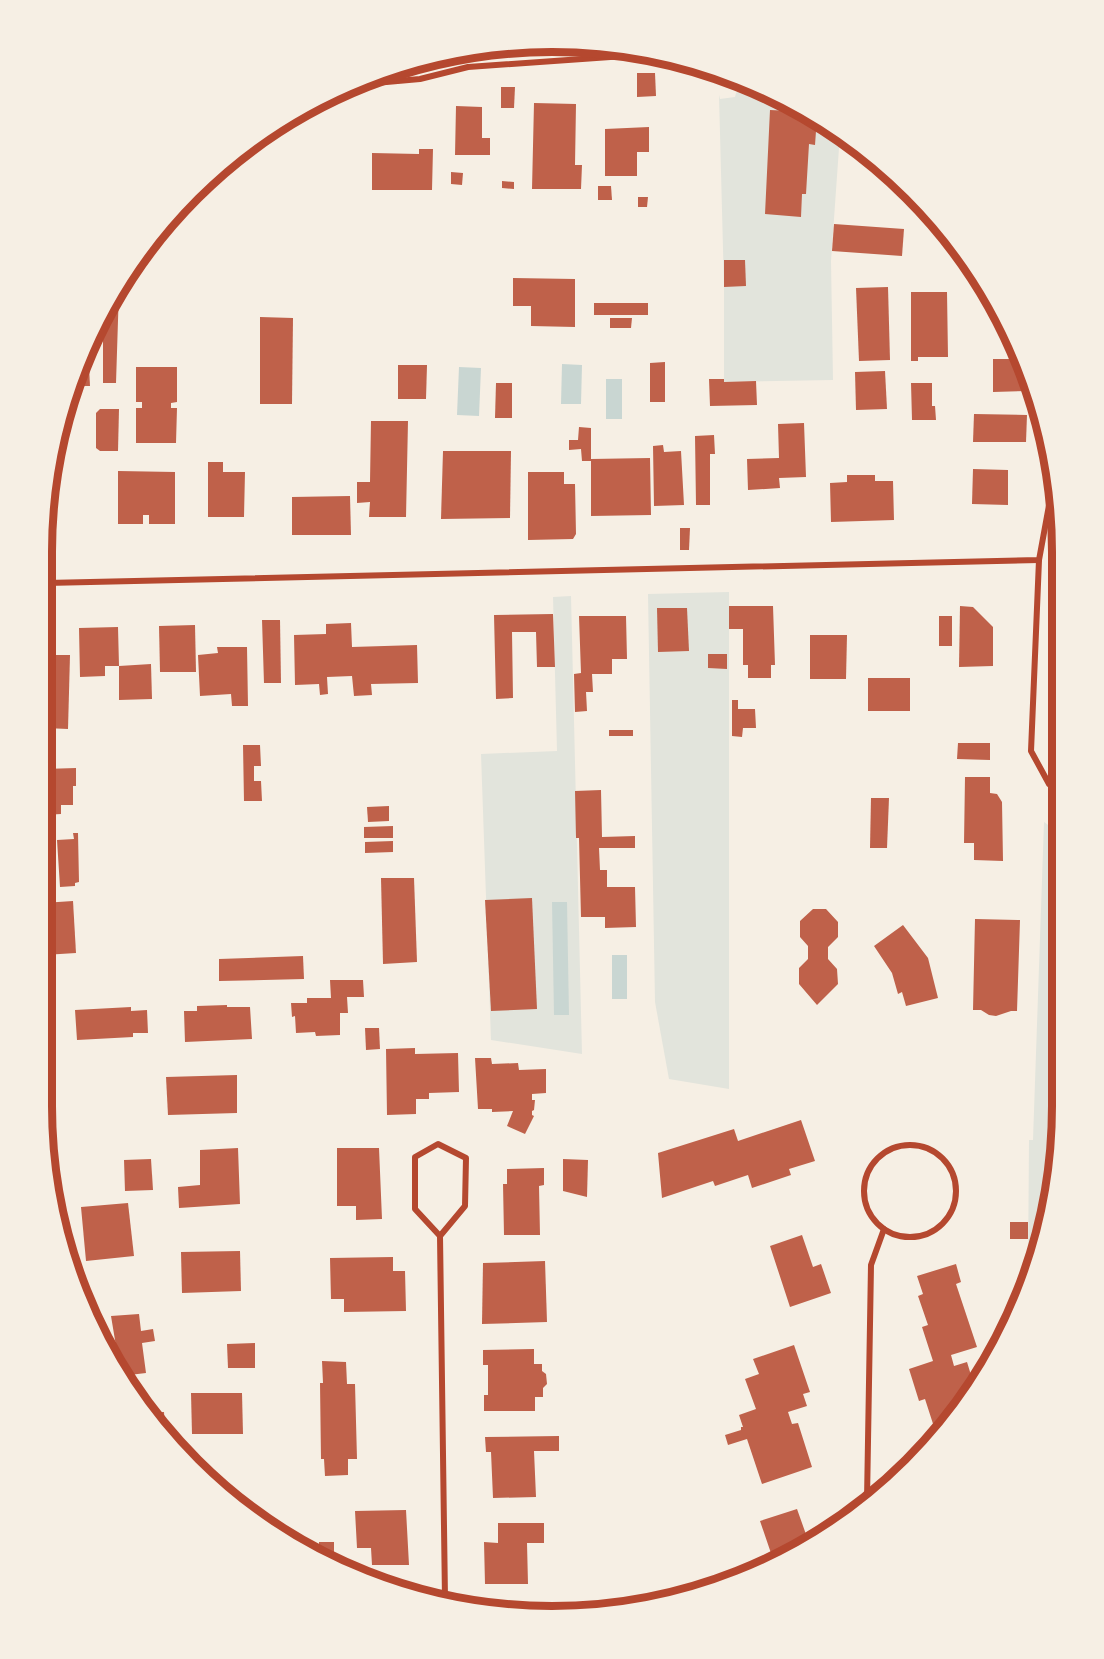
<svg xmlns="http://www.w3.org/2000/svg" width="1104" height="1659" font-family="'Work Sans',sans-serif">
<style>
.green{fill:#e2e4dc}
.water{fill:#c9d6d2}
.building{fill:#bf614a}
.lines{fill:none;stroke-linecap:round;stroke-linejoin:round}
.minor{stroke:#b5482f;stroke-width:6}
.rim{fill:none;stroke:#b5482f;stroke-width:8}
</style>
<rect width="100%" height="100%" fill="#f6efe4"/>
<!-- green -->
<g class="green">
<polygon points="747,83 807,111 840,134 831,261 833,380 724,382 724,287 719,95 720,99 735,97 736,93"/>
<polygon points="729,592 729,1089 669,1079 655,1002 648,594"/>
<polygon points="571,596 582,1054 491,1040 481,754 557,751 553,597"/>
<polygon points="1044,822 1059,833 1058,1174 1028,1271 1029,1140 1033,1140"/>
</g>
<!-- water -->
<g class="water">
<polygon points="562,364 582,365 581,404 561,404"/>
<polygon points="459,367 481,368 479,416 457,415"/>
<rect x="606" y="379" width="16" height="40"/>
<polygon points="56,454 60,454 60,489 46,489"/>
<polygon points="552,902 567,902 569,1015 554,1015"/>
<rect x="612" y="955" width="15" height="44"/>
</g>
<!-- building -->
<g class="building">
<polygon points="637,73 655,73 656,96 637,97"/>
<polygon points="501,87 515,87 514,108 501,108"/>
<polygon points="534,103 576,104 575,165 582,165 581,189 532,189"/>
<polygon points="456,106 482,107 482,138 490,138 490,155 455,155"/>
<polygon points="770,110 810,112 817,117 815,145 809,144 806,194 802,194 801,217 765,214"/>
<polygon points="649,127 649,152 637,152 637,176 605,176 605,129"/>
<polygon points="419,149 433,149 432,190 372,190 372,153 419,154"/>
<polygon points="451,172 463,173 462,185 451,184"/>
<polygon points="502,181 514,182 514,189 502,188"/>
<polygon points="598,186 611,186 612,200 598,200"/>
<polygon points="638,197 648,197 647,207 638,207"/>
<polygon points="834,224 904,229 902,256 832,251"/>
<polygon points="956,246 959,246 967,258 956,258"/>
<polygon points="724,260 745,260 746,286 724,287"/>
<polygon points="513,278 575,279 575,327 531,326 531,306 513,306"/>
<polygon points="888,287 890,360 859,361 856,288"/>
<polygon points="119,289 116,383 103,383 103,334 94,334 94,330"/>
<polygon points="911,292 947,292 948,357 918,357 918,361 911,361"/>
<rect x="594" y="303" width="54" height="12"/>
<polygon points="260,317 293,318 292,404 260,404"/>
<polygon points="610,318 632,318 631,328 610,328"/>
<polygon points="88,346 90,386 76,386"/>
<polygon points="993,359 1022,359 1028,375 1028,391 993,392"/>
<polygon points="665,362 665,402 650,402 650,363"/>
<polygon points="398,365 427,365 426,399 398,399"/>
<polygon points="136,367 177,367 177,402 171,403 171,408 177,408 176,443 136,443 136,408 142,408 142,402 136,402"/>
<polygon points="885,371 887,409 856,410 855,372"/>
<polygon points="709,379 724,379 724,382 756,381 757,405 710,406"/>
<polygon points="496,383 512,383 512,418 495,418"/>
<polygon points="911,383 932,383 932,406 935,406 936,420 912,420"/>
<polygon points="100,409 119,409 118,451 100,451 96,448 96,413"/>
<polygon points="974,414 1027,415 1026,442 973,442"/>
<polygon points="371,421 408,421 406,517 369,517 370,502 357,503 357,482 370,482"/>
<polygon points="804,423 806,477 779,478 780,488 748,490 747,459 779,458 778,424"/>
<polygon points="579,427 591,428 591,459 650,458 651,515 591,516 591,461 582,461 581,449 569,450 569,440 578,440"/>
<polygon points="714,435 715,454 710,454 710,505 696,505 695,436"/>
<polygon points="663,445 664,452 681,451 684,505 654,506 653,446"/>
<polygon points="443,451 511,451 510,518 441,519"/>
<polygon points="208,462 223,462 223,472 245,472 244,517 208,517"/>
<polygon points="973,469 1008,470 1008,505 972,504"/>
<polygon points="118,471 175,472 175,524 149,524 149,515 143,515 143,524 118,524"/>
<polygon points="528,472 564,472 564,484 575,484 576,534 573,539 528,540"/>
<polygon points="847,475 875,475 875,481 893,481 894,520 831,522 830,483 847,482"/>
<polygon points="350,496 351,535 292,535 292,497"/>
<polygon points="680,528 690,528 689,550 680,550"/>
<polygon points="729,606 773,606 775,665 771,665 771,678 748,678 748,665 743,665 743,629 729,629"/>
<polygon points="960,606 973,607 993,627 993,666 959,667"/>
<polygon points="657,608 687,608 689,651 658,652"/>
<polygon points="553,614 555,667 537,667 536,632 512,632 513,698 496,699 494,615"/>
<polygon points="579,616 626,616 627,659 612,659 612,674 592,674 593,692 586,692 587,711 575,712 574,674 581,673"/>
<rect x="939" y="616" width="13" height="30"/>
<polygon points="262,620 280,620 281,683 264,683"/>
<polygon points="351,623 352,647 417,645 418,683 371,684 372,695 354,696 352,676 327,677 328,694 320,695 319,684 295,685 294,635 326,634 326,624"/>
<polygon points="195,625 196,672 160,672 159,626"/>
<polygon points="118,627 119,666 105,666 105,676 80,677 79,628"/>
<polygon points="810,635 847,635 846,679 810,679"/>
<polygon points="217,647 247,647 248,706 232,706 231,694 200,696 198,655 218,653"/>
<polygon points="708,654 727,654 727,669 708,668"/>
<polygon points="45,655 70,655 68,729 45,728"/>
<polygon points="151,664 152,699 119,700 119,666"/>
<rect x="868" y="678" width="42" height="33"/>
<polygon points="732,700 738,700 738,709 755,709 756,728 743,728 742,737 732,736"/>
<rect x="609" y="730" width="24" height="6"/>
<polygon points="958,743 990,743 990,760 957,759"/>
<polygon points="243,745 260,745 261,766 254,766 254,781 261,781 262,801 244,801"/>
<polygon points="76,768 76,786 73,786 73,805 61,805 61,814 44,815 44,769"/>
<polygon points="965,777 990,777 990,793 997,794 1002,802 1003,861 974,860 974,843 964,843"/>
<polygon points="601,790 602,837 635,836 635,848 599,848 600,870 607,870 607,887 635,887 636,927 605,928 605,917 581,917 579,838 576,838 575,791"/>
<polygon points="871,798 889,798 887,848 870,848"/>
<polygon points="389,806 389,821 368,822 367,807"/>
<polygon points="393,826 393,838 364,838 364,827"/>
<polygon points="73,833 78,833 79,882 75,883 75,886 60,887 57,840 74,839"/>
<polygon points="393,841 393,852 365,853 365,842"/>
<polygon points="381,878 414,878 417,962 383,964"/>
<polygon points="532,898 537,1009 491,1011 485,900"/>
<polygon points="73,901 76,953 44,955 43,903"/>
<polygon points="813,909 826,909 838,922 838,937 828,947 828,959 837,969 838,984 817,1005 799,984 799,968 808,959 808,946 800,937 800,921"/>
<polygon points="975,919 1020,920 1017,1011 1011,1011 996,1016 989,1015 981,1010 973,1010"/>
<polygon points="903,925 928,958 938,998 906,1006 902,992 898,994 892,973 874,946"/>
<polygon points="303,956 304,979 219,981 219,959"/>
<polygon points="330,980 363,980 364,997 347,997 348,1013 340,1013 340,1035 316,1036 315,1032 296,1033 295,1016 292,1017 291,1003 307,1003 307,998 331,998"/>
<polygon points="227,1005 227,1007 250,1007 252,1039 185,1042 184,1011 197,1011 197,1006"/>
<polygon points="131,1007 131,1011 147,1010 148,1033 133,1033 133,1037 77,1040 75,1010"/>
<polygon points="365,1028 379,1028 380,1049 366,1050"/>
<polygon points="415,1048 415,1054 458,1053 459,1092 429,1093 429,1099 416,1099 416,1114 387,1115 386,1049"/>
<polygon points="475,1058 491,1058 492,1064 518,1063 519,1070 546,1069 546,1093 532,1094 532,1100 535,1100 534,1110 532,1111 532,1115 534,1116 525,1134 507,1126 513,1111 492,1112 492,1109 478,1109"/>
<polygon points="237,1075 237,1113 168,1115 166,1077"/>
<polygon points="801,1120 815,1161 789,1169 791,1175 752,1188 748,1175 715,1186 713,1181 662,1198 658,1153 734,1129 738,1141"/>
<polygon points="238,1148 240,1204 179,1208 178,1187 200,1185 200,1150"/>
<polygon points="337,1148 379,1148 382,1219 356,1220 356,1206 337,1206"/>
<polygon points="151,1159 153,1190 125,1191 124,1160"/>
<polygon points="563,1159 588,1160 587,1197 563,1191"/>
<polygon points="544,1168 544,1185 539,1186 540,1235 504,1235 503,1184 507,1184 507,1169"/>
<polygon points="128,1203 134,1256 86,1261 81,1207"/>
<rect x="1010" y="1222" width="18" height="17"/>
<polygon points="802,1235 813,1267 821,1264 831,1293 790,1307 770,1246"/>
<polygon points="240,1251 241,1291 182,1293 181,1252"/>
<polygon points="393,1257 393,1271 405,1271 406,1311 344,1312 344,1299 331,1299 330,1258"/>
<polygon points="545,1261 547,1322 482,1324 483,1263"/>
<polygon points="956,1264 961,1282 956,1284 977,1347 951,1355 954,1366 967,1362 974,1385 940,1437 937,1430 935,1430 925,1399 919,1401 909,1369 933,1361 922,1327 928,1325 918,1296 923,1294 917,1276"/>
<polygon points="139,1314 141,1331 153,1329 155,1341 142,1343 146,1373 121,1376 111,1316"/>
<polygon points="255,1343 255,1368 228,1368 227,1344"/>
<polygon points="794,1345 810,1392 803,1394 807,1406 788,1412 792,1424 798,1423 812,1467 762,1484 747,1439 728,1445 725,1435 741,1430 741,1427 743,1427 739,1415 756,1409 745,1379 759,1374 753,1359"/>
<polygon points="534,1349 534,1364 542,1364 542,1371 546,1374 547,1384 543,1388 543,1397 535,1397 535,1411 484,1411 484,1395 488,1395 488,1365 483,1365 483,1350"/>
<polygon points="322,1361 346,1362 347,1384 355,1384 357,1459 348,1459 348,1475 325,1476 324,1459 321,1459 320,1383 323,1383"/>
<polygon points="191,1393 242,1393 243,1434 192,1434"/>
<polygon points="148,1412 164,1412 165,1430 164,1429"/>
<polygon points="559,1436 559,1451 534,1451 536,1497 493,1498 491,1452 486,1452 485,1437"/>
<polygon points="797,1509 808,1540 813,1539 814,1543 807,1548 774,1562 760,1521"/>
<polygon points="406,1510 409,1565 372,1565 371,1548 357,1548 355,1511"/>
<polygon points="498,1523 544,1523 544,1543 527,1543 528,1584 485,1584 484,1542 498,1543"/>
<polygon points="319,1542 334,1542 334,1565 319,1556"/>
<polygon points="543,1611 543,1614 519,1616 505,1613"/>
</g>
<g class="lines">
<!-- minor -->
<g class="minor">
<polyline points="353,85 420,79 468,67 653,54"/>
<polyline points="1039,560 1031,751 1049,784 1060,794"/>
<polyline points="46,583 1039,560 1054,478"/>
<circle cx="910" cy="1191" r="46"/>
<polyline points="440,1236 415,1209 415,1157 438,1144 466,1158 465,1206 440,1236 445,1599"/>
<polyline points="867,1500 871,1265 884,1229"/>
</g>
</g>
<!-- crop -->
<path d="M0 0H1104V1659H0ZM552 52H552A500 500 0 0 1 1052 552V1106A500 500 0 0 1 552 1606H552A500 500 0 0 1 52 1106V552A500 500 0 0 1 552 52Z" fill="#f6efe4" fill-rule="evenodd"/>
<path class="rim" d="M552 52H552A500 500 0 0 1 1052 552V1106A500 500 0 0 1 552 1606H552A500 500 0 0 1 52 1106V552A500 500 0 0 1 552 52Z"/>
</svg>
